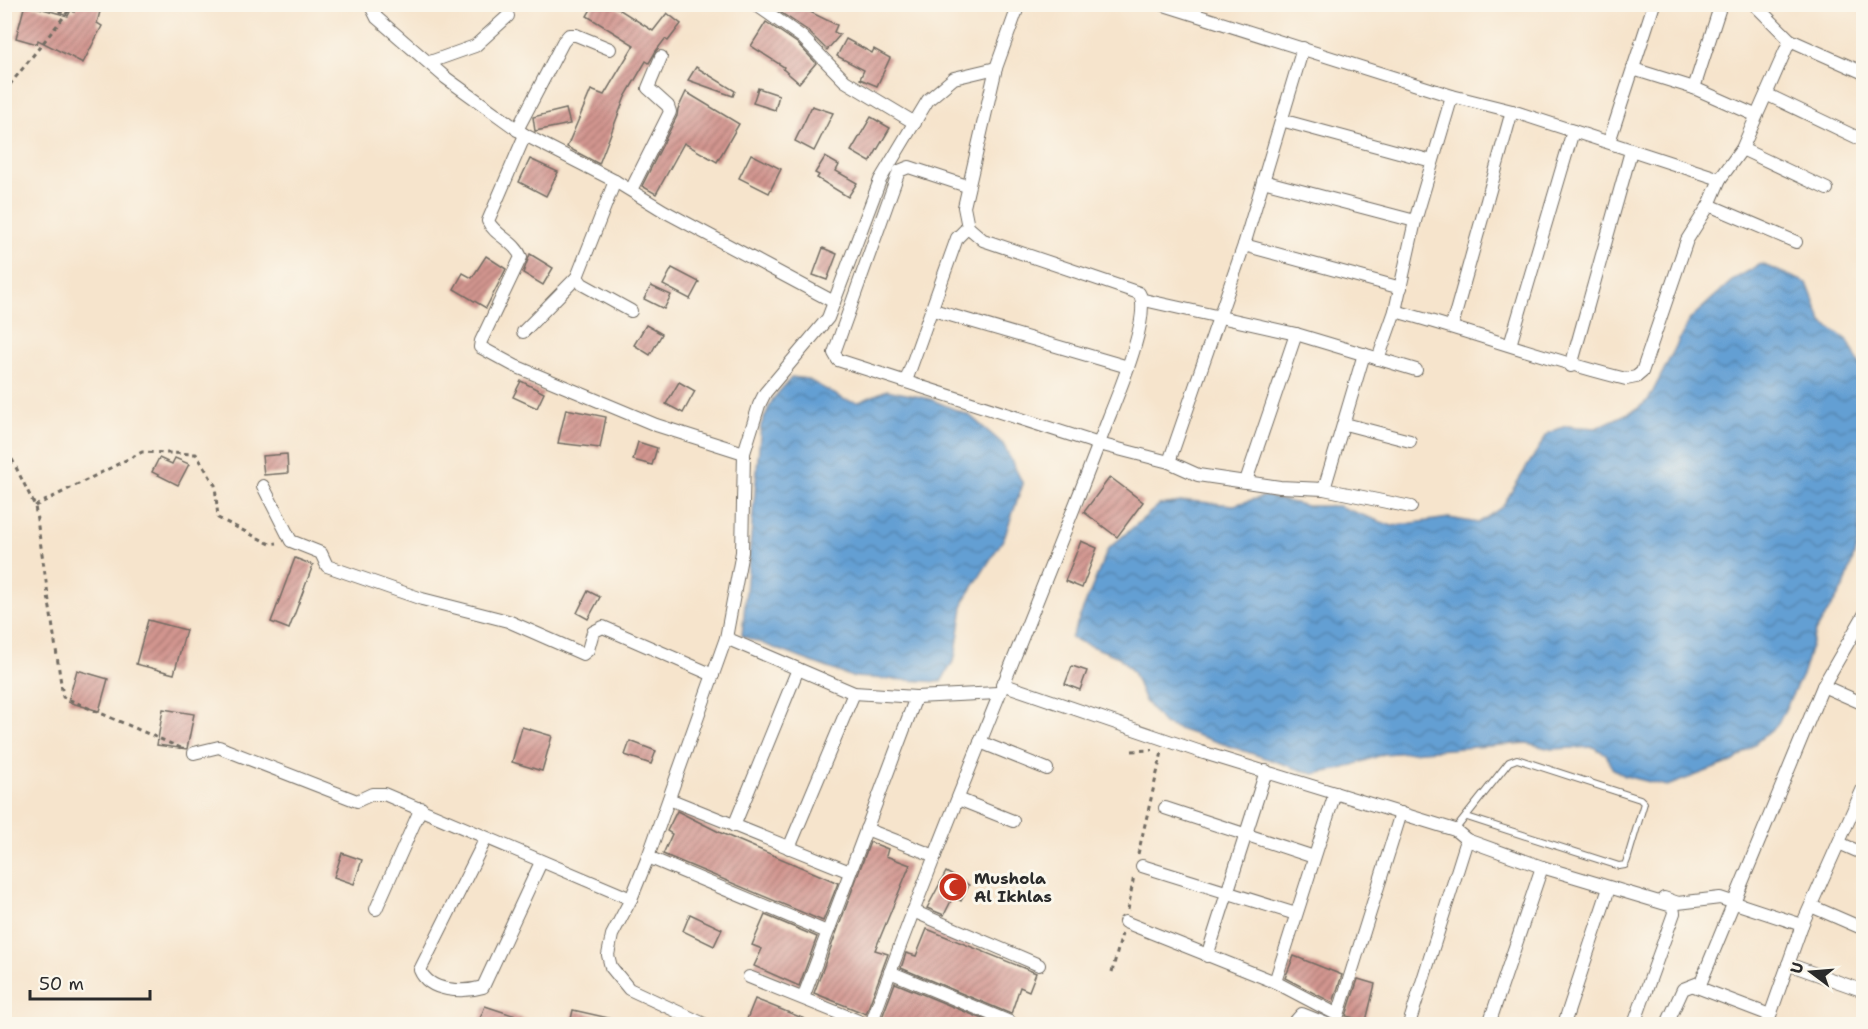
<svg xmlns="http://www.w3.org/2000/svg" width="1868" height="1029" font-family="'Shantell Sans',sans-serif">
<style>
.water{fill:url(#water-waves);stroke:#47657f;stroke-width:1.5}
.building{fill:url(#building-hatch)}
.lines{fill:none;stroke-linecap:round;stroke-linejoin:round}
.service-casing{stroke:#726c63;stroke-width:8}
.minor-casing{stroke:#726c63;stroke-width:14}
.path{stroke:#726c63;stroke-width:3;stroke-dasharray:4.5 4.5;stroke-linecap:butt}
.service{stroke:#fff;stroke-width:6}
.minor{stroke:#fff;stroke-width:12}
.labels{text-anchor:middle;stroke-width:6;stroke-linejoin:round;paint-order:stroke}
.poi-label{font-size:16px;font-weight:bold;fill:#2b2b2b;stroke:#fbf7ec;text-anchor:start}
</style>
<defs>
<pattern id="water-waves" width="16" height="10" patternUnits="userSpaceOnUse" patternTransform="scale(1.5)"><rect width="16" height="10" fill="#639fd3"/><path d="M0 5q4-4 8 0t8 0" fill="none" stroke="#5282ab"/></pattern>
<pattern id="building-hatch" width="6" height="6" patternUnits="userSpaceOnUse" patternTransform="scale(1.5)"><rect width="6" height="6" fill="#d2958f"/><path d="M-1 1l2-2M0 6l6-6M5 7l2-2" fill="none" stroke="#ab7a75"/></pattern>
</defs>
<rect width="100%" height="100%" fill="#fbf7ec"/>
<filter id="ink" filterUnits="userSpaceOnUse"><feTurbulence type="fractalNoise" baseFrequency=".0167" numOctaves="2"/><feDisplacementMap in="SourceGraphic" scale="12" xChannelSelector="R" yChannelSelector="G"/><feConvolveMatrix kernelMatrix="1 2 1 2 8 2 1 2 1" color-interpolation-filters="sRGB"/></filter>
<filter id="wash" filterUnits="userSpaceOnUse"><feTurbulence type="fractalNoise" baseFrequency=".008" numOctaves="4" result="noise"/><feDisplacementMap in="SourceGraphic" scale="24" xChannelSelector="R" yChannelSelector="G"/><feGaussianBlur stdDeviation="1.35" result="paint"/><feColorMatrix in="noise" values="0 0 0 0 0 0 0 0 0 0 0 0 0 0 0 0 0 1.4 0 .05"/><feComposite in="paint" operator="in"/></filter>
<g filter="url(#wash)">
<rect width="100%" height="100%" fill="#f6e4cc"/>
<!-- water -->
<g class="water">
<polygon points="1761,264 1807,283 1822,322 1848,341 1863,371 1863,449 1858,542 1845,585 1815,632 1803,673 1778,724 1734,761 1667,786 1625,776 1612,768 1606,754 1593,747 1551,749 1527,743 1384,754 1342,769 1313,774 1164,724 1145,701 1133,672 1119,657 1071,638 1108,549 1159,505 1189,501 1234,505 1265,496 1307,506 1338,506 1392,526 1449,518 1478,523 1502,507 1548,433 1566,426 1596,428 1637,409 1649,399 1690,319 1734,279"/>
<polygon points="792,377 807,379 845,400 859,402 887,390 930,399 970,416 1003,444 1023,484 1004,538 964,601 955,658 941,682 852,677 742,636 761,425 773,399"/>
</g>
<g id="blocks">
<!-- building -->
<g class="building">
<polygon points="25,4 68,16 71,10 74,12 76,4 102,4 97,23 102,26 83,63 38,40 37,44 16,38"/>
<polygon points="594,4 611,4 653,31 667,13 681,24 668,41 665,39 656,51 649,63 646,61 625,97 599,164 567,147 591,90 604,95 634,45 587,16"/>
<polygon points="776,4 794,4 837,25 834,32 840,35 827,50 807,30 774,8"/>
<polygon points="766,22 797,43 816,63 799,83 783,69 784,67 751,46"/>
<polygon points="846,39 872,53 874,49 890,58 877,86 860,79 864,70 837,56"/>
<polygon points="696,67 735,91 733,96 688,80"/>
<polygon points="758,88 779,95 775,110 753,103"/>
<polygon points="686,92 739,124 717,162 684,143 656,194 642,186 677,116 678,109"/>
<polygon points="812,106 833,113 814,151 795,141"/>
<polygon points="566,109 570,124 535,131 533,117"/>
<polygon points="871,117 890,128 870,162 851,151"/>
<polygon points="751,154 781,169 769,193 739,178"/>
<polygon points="825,157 839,165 836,171 857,183 848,197 817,178 819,175 815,173"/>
<polygon points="530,159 558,172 546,196 519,182"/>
<polygon points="823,248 837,254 827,280 813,275"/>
<polygon points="530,254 553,268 543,285 523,273"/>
<polygon points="486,256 506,269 486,308 454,289 463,273 472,278"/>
<polygon points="672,268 699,282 690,299 663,285"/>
<polygon points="651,286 671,295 664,309 644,299"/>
<polygon points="646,325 662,334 650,355 634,345"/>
<polygon points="521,381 544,393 537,408 513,397"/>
<polygon points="679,382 695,391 683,413 666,404"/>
<polygon points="566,409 606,417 600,448 558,443"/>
<polygon points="638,442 657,448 652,465 633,460"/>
<polygon points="287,454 288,473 264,475 262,456"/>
<polygon points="159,458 172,464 175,458 189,464 178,485 152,472"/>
<polygon points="1110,477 1143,502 1117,537 1084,512"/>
<polygon points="1081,541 1097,548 1082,588 1065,581"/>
<polygon points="295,558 313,565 289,629 271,622"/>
<polygon points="588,591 600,597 588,619 577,613"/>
<polygon points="148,620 186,630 174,674 136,664"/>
<polygon points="1072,666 1087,671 1080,690 1065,684"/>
<polygon points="77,670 108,679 99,711 68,702"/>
<polygon points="163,709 194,714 187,749 157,745"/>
<polygon points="522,727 552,736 542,771 512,762"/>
<polygon points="630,741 656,751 651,764 625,755"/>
<polygon points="677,811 721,833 838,883 823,921 663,854 672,834 667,831"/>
<polygon points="870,842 888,849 886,856 910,865 875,950 888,954 866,1014 814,993"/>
<polygon points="342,853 362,860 354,884 334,877"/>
<polygon points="946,872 969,885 961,901 953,897 944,915 927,908"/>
<polygon points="690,914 722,929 714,946 683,931"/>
<polygon points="765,915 817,937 799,986 754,966 762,949 752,945"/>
<polygon points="927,929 1036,973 1029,991 1020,987 1011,1014 901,968 906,953 916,956"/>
<polygon points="1294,956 1342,975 1333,1003 1285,978"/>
<polygon points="1358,979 1375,984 1366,1021 1346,1016"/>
<polygon points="895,983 995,1024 880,1023"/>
<polygon points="755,999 817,1024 745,1024"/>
<polygon points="485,1006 534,1022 534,1024 478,1024"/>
<polygon points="573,1010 613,1019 613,1024 570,1024"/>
</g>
</g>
</g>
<g filter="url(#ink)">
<use href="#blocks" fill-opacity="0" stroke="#726c63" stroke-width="1.5"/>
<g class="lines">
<!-- service casing -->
<g class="service-casing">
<polyline id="service" points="1455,830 1509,762 1517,759 1640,799 1644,803 1627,860 1625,865 1619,866 1467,817"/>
</g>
<!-- minor casing -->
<g class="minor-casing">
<g id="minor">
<polyline points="370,4 377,18 446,78 525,135 615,181 664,211 834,302"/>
<polyline points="755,4 802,37 845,81 915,123"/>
<polyline points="1161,4 1452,96 1512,111 1720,179"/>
<polyline points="1754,4 1790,40"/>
<polyline points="430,62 475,46 508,16"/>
<polyline points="1633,69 1694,88 1755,115"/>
<polyline points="1694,88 1721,4"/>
<polyline points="1768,95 1858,138"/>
<polyline points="1281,120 1432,161"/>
<polyline points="517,130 563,42 569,35 576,35 610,49"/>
<path d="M525,135L488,221C495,236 515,241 521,257L481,341L480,347L515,366L656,425L744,453"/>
<polyline points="1609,142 1654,4"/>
<polyline points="1742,149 1827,189"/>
<polyline points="1263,181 1415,221"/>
<polyline points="967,186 909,167 899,171 834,353 838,360 1099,444 1169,462 1198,475 1280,487 1324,489 1411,507"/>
<polyline points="631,190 670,112 668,106 648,88 661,57"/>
<polyline points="1709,205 1796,242"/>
<polyline points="1244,245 1401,288"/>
<polyline points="577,277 582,284 631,311"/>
<polyline points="1144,300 1296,334 1416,370"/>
<polyline points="933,310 1128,367"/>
<path d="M1395,311C1473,332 1548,360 1626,379L1636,377L1642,372L1687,240L1709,205L1720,179L1742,149L1790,40L1864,73"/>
<polyline points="1452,326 1512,111"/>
<polyline points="523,332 577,277 615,181"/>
<polyline points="1510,345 1573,131"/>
<polyline points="1378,359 1395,311 1415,221 1452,96"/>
<polyline points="1571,366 1631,151"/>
<polyline points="906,381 957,238 968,227"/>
<polyline points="1345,424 1410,441"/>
<polyline points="1169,462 1244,245 1303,48"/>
<polyline points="1246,481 1296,334"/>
<polyline points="263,486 291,541 321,553 327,566 422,599 508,621 583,654 588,650 593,632 603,627 713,675"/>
<polyline points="1324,489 1364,354"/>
<polyline points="726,638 854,693 916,697 998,693"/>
<polyline points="1002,684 1201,752 1455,830 1467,840 1542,867 1669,905 1673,907 1674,913 1634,1024"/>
<polyline points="1823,686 1864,704"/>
<polyline points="980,742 1047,769"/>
<polyline points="194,753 219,747 226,750 357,801 372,794 384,794 631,899"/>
<polyline points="669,799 850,872"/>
<polyline points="958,799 1013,821"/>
<polyline points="1165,808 1314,857"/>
<polyline points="734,826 798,669"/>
<polyline points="866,829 935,856"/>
<path d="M486,838L420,970C429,992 463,993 483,987L541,862"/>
<polyline points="1839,843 1864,854"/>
<polyline points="789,848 854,693"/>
<polyline points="648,857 827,932"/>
<polyline points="1142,866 1296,914"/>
<polyline points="1664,898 1678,903 1720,898 1802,925"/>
<polyline points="1811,906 1864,929"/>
<polyline points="376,909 421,808"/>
<polyline points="913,911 1039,965"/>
<polyline points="1125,922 1275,982 1338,1015 1401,813"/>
<polyline points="1207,956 1266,771"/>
<polyline points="1788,964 1864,991"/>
<polyline points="890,972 1010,1022"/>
<polyline points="749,977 866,1024"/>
<polyline points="1275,982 1335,793"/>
<polyline points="1694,986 1770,1015"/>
<polyline points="803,998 916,697"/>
<polyline points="704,1024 629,989 611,967 608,955 612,935 631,899 648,857 726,638 742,552 744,453 759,405 765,393 828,318 880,180 928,100 954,78 996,68"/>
<path d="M871,1024C945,820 1032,621 1109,417C1119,392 1152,314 1139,293L983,240L968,227L964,207L996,68L1019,4"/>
<polyline points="1293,1024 1302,1014 1327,1024"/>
<polyline points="1409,1024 1467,840"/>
<polyline points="1489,1024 1542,867"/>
<polyline points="1564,1024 1609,888"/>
<polyline points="1667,1024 1683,989 1701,982 1823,686 1864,615"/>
<polyline points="1767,1024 1802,925 1864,786"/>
</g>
</g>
<!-- path -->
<g class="path">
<polyline points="42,4 66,14"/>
<polyline points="4,92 74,4"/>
<polyline points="4,443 35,506 63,697 181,748"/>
<polyline points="35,506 142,452 196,454 215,485 218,518 270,544 277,543"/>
<polyline points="1132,751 1152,750"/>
<polyline points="1138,854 1162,752"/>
<polyline points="1128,910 1134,875"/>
<polyline points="1112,972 1122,934"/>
</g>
<!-- service -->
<use href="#service" class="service"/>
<!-- minor -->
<use href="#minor" class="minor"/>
</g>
</g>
<!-- icons -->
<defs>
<g id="mosque-disc" transform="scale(1.5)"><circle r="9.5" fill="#c8321e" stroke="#fbf7ec"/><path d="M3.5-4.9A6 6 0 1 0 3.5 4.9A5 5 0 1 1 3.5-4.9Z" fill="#fff"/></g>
</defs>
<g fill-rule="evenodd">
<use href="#mosque-disc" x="953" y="887"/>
</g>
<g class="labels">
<!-- poi labels -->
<g class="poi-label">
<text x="974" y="884">Mushola<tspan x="974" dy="18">Al Ikhlas</tspan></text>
</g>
</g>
<!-- margin -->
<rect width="1868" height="1029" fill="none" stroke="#fbf7ec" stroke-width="24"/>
<!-- north arrow -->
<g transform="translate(1811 972) rotate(286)" stroke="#fbf7ec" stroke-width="4.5" paint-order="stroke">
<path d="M0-4.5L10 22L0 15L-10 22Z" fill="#2b2b2b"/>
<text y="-9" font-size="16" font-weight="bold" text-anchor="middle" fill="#2b2b2b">U</text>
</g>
<!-- scale -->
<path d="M30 990v9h120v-9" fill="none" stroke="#2b2b2b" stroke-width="3"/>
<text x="39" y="990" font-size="18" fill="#2b2b2b" stroke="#fbf7ec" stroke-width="4.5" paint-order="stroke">50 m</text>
</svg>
